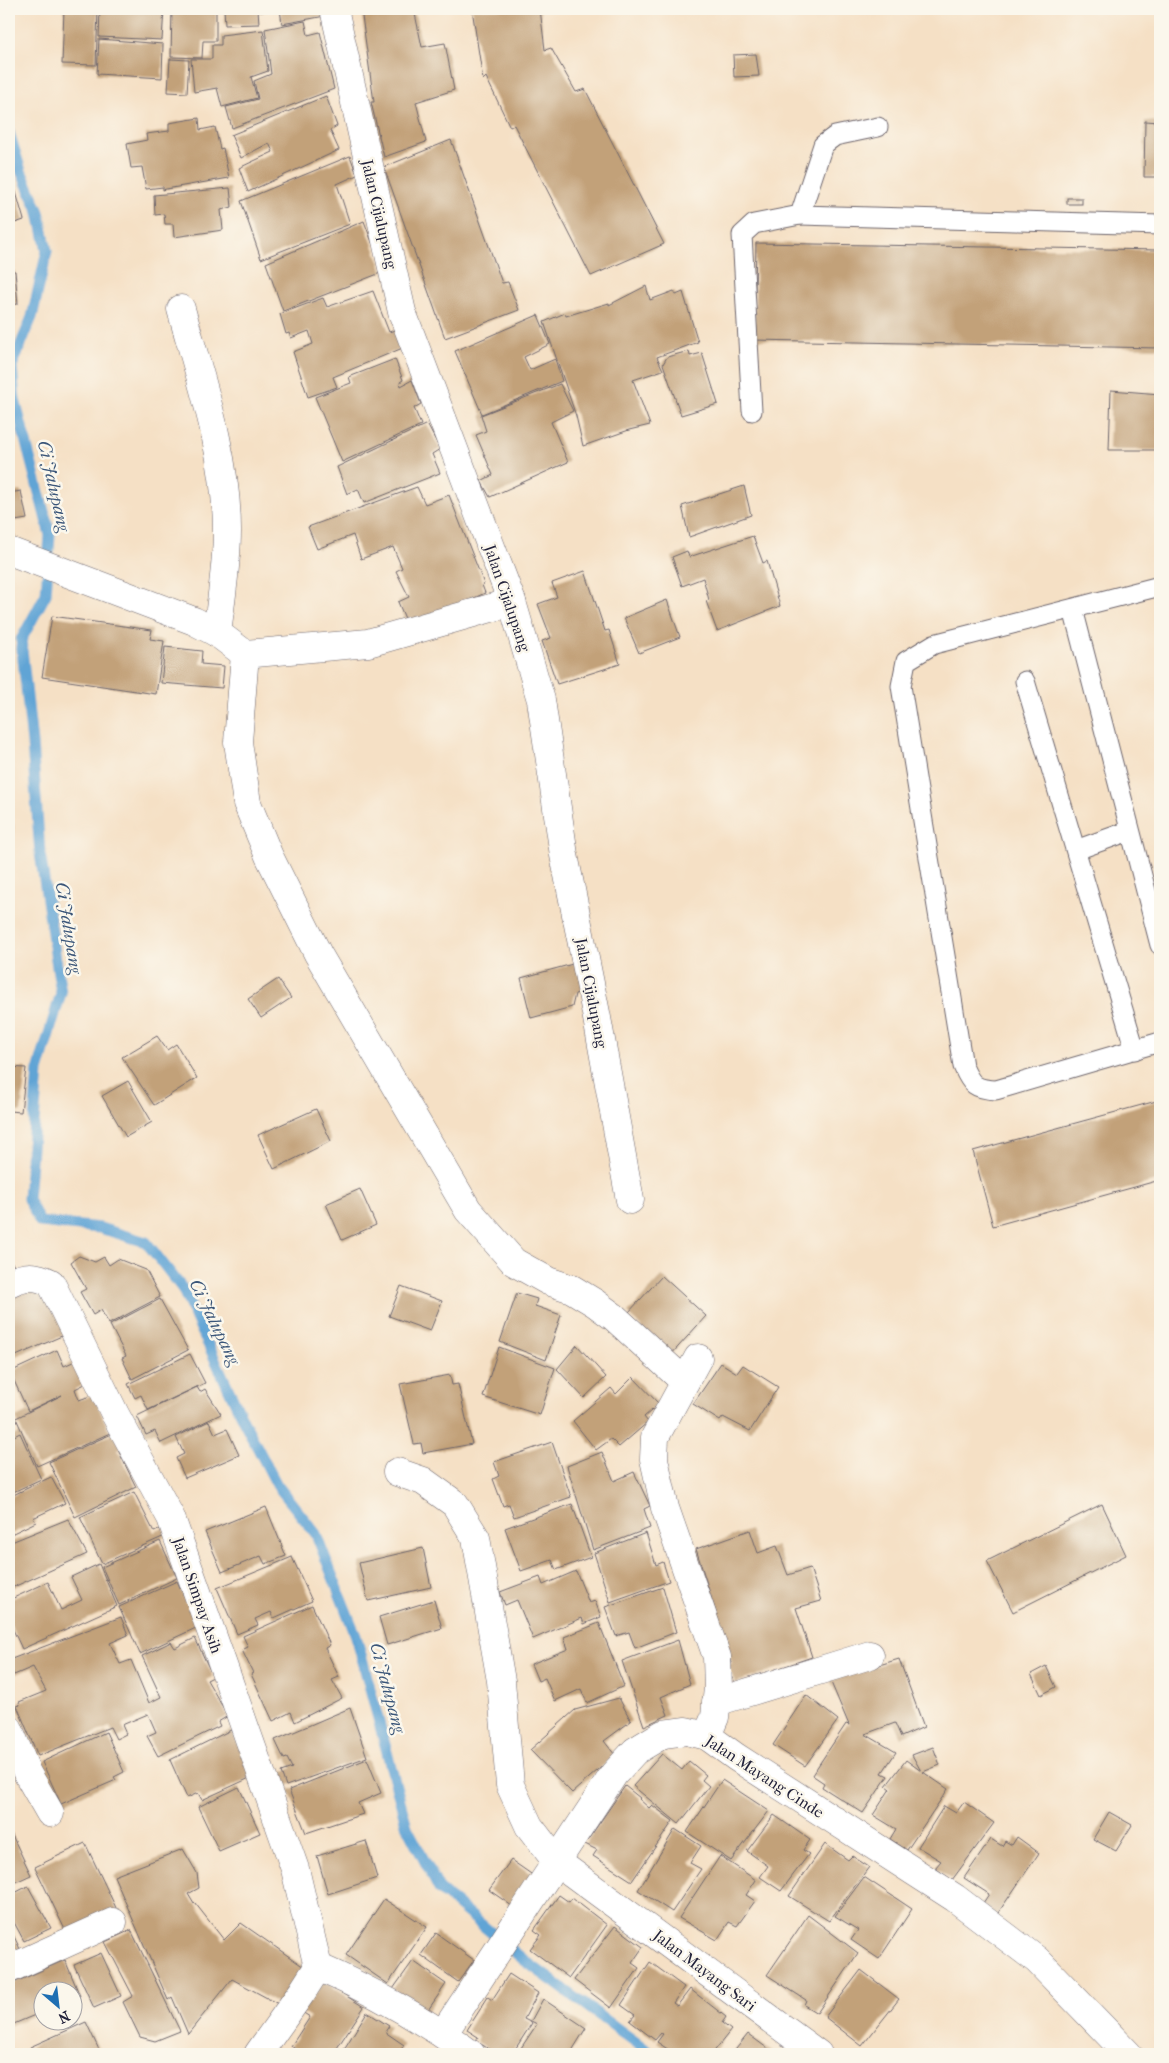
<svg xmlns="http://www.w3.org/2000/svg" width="1169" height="2063" font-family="'IM FELL French Canon',serif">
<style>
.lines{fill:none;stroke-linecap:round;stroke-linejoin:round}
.stream{stroke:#61a4d5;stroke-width:11}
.building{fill:#c2a179}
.lane-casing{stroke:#6c646b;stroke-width:21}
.street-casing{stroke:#6c646b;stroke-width:29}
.lane{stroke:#fff;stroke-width:19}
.street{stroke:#fff;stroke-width:28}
.labels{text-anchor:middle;stroke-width:5;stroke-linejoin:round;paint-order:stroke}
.street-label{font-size:16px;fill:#22223b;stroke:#fbf7ec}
.water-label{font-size:18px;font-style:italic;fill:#3b5679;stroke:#fbf7ec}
</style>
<rect width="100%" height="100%" fill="#fbf7ec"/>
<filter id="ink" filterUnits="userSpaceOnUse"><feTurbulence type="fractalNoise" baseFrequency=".02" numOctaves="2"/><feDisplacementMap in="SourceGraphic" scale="10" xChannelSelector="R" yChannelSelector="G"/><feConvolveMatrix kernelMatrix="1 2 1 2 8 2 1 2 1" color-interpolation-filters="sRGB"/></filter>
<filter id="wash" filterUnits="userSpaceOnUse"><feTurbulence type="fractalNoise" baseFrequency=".0096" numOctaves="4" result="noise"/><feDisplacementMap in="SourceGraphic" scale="20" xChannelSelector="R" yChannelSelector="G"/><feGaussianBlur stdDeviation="1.12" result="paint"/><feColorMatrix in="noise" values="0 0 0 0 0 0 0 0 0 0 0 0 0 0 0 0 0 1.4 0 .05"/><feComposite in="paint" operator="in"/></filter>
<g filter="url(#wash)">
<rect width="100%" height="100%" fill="#f5e0c5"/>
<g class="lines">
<!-- stream -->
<polyline class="stream" points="9,132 21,171 39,212 47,251 32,317 12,366 15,400 50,535 46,594 21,640 32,743 40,853 61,993 38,1071 28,1199 40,1222 100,1228 146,1242 182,1288 243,1420 277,1485 316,1534 356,1636 407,1827 439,1889 524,1960 652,2054"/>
</g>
<g id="blocks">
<!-- building -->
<g class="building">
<polygon points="64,9 98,9 96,65 62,64"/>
<polygon points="100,9 164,9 162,40 99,37"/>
<polygon points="172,9 216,9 216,41 203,41 202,58 171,57"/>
<polygon points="224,9 258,9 259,24 225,25"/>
<polygon points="259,9 278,9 278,10 260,12"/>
<polygon points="280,9 324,9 325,16 282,24"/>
<polygon points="361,9 414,9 422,47 445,43 454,90 416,102 426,142 384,157 371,102 374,102"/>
<polygon points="472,9 540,9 545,50 551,48 576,92 585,89 664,244 591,276 514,125 510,127 486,77 483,80"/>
<polygon points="305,21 308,35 320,32 334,89 232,128 226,107 258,99 254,81 271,74 265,29"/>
<polygon points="263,30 268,71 251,77 257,98 222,107 217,88 194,92 191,59 212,59 212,45 221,45 221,35"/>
<polygon points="99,39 163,44 162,78 97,74"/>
<polygon points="756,54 759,76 734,77 733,55"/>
<polygon points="170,59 189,60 187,93 168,92"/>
<polygon points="326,96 337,126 330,130 339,150 248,192 239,168 273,152 269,143 241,158 231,135"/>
<polygon points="199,118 200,130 215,127 220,149 223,148 229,178 166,189 163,190 163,187 146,189 142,167 131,168 127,144 147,140 146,134 169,131 169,123"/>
<polygon points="1145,121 1160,122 1160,177 1144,177"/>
<polygon points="451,140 502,283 508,282 519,310 445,338 384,167"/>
<polygon points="350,156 357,175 337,184 350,224 261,259 241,201"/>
<polygon points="9,168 24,220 9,225"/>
<polygon points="230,188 232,207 221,210 223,230 174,237 173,224 165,224 164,214 155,215 154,195"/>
<rect x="1067" y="198" width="15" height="6"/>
<polygon points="364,221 383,272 283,311 266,263"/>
<polygon points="756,243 1160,250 1160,348 754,340"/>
<polygon points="9,271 15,271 18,304 9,305"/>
<polygon points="646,286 650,300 674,291 676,295 683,292 698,342 657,357 663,370 633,380 650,425 629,430 583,446 576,416 544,322 565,313 566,316 609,303 609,305"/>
<polygon points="373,291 389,332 398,329 405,347 333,377 337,387 308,397 293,352 313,344 309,331 291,338 289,333 286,334 280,314 323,298 327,307"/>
<polygon points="538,315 550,344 524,357 530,370 555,359 562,381 482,414 455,351"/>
<polygon points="689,351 690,356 702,353 718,404 681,415 663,364 667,357"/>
<polygon points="395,359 403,380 400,382 401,386 412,380 421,404 414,408 421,425 342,462 315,397 351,383 349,377"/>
<polygon points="560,384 573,411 551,422 568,462 490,497 481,481 493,475 476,435 486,431 481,415"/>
<polygon points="1111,390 1160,394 1159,450 1109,450"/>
<polygon points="427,424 440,449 432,454 440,473 364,503 358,489 347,494 337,467"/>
<polygon points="744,486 751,515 689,537 682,506"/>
<polygon points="417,487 425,504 449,495 484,584 482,585 485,593 409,628 398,602 409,597 396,571 402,568 393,547 361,559 353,535 317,549 308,527"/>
<polygon points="21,491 27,519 9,522 9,493"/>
<polygon points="753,536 763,563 767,561 780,606 717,631 706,601 709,600 703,578 682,586 672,557 687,551 689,557"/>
<polygon points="585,571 605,631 609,630 620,664 557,684 542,641 551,638 538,604 557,597 552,583"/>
<polygon points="667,600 680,637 639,653 624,618"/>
<polygon points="52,616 152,630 150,639 164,641 156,694 42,677"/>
<polygon points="165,647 202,651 201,664 224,666 222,688 161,683"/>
<polygon points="9,825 14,825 10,868 9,868"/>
<polygon points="580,962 588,988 575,994 572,1007 531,1018 521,978"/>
<polygon points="278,979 291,998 261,1018 248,999"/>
<polygon points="157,1036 167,1050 176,1044 197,1078 154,1105 122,1057"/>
<polygon points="9,1067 26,1068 21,1112 9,1111"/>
<polygon points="128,1081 152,1122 126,1137 102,1096"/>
<polygon points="1160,1100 1160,1180 993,1226 973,1151"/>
<polygon points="316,1109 331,1141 274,1169 258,1135"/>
<polygon points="360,1189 376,1225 342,1240 326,1204"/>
<polygon points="79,1256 95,1262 104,1257 109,1265 118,1259 146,1270 160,1297 109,1324 101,1310 93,1315 80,1292 86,1289 71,1262"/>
<polygon points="9,1257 16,1270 9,1274"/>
<polygon points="662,1276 706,1316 669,1357 628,1313"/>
<polygon points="40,1284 71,1332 9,1359 9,1298"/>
<polygon points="401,1286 442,1301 430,1331 389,1316"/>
<polygon points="517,1293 537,1299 535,1306 561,1315 546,1360 500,1342"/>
<polygon points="160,1299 188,1350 132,1379 122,1358 126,1356 110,1325"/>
<polygon points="577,1345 606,1377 584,1398 557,1369"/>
<polygon points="499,1347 555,1368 540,1415 483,1397"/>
<polygon points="57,1350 64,1366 75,1361 85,1384 75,1389 79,1400 93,1395 110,1433 37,1466 16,1418 62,1395 28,1411 10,1372"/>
<polygon points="190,1354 205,1383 148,1410 141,1395 135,1398 128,1384"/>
<polygon points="721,1363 737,1373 743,1365 778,1387 750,1431 723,1417 720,1421 693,1404"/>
<polygon points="450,1375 452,1385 458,1384 472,1444 423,1453 421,1443 414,1444 400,1384"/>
<polygon points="633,1377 659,1404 644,1417 648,1422 619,1447 611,1439 596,1450 573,1421 611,1388 616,1394"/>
<polygon points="197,1387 200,1392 205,1389 221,1414 161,1443 155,1431 146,1435 137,1416"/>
<polygon points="209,1421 215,1434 227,1429 239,1455 185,1478 176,1458 184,1454 176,1437"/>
<polygon points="9,1424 14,1436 20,1433 41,1479 9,1494"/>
<polygon points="116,1432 123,1448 118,1450 136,1487 75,1517 49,1462"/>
<polygon points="552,1442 571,1497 514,1517 509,1504 503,1506 493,1479 499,1476 494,1462"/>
<polygon points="602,1452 614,1481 634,1472 650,1506 644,1509 650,1528 593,1550 567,1466"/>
<polygon points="51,1477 65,1503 33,1518 36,1522 9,1535 9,1497"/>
<polygon points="134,1492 154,1532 163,1528 167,1535 102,1564 80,1517"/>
<polygon points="572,1504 591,1557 556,1570 552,1560 521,1571 505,1528"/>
<polygon points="1102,1504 1126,1555 1013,1612 987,1561"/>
<polygon points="266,1507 286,1556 265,1564 261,1556 222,1572 205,1532"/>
<polygon points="68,1519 87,1554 9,1589 9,1543"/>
<polygon points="750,1530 758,1553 777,1546 788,1575 810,1568 821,1601 796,1608 812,1657 735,1683 728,1665 732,1663 696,1549"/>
<polygon points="646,1533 656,1565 663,1562 669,1581 610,1602 594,1553"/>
<polygon points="160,1541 177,1578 119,1605 102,1567"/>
<polygon points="423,1548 431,1587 368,1601 359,1563"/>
<polygon points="292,1557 312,1601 274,1618 271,1612 255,1619 258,1625 237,1634 217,1588"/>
<polygon points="99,1564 117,1606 22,1649 9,1621 9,1600 48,1582 61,1610 82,1600 71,1577"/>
<polygon points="576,1571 589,1603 595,1601 601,1617 584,1624 582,1618 533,1639 517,1600 505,1605 500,1592 540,1577 543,1585"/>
<polygon points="177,1581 198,1627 140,1654 119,1607"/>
<polygon points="663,1587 676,1632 635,1648 629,1632 616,1636 605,1607"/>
<polygon points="434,1600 442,1628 387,1645 379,1617"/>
<polygon points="312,1605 330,1645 325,1648 339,1677 332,1680 342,1698 295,1722 291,1712 273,1721 251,1674 253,1673 242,1650 248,1647 243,1636"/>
<polygon points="121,1617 128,1635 110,1643 120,1664 131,1660 149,1703 161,1697 142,1656 171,1642 175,1648 195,1638 213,1677 207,1680 228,1716 218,1722 220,1726 158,1756 147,1736 156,1732 148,1714 122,1725 126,1734 116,1739 110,1727 38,1756 17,1706 20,1705 19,1702 46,1691 33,1667 14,1675 9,1665 9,1660"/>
<polygon points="599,1623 624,1686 587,1703 581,1689 555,1701 545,1678 538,1681 531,1664 568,1649 564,1637"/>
<polygon points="678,1640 690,1684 661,1697 668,1715 644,1726 622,1661"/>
<polygon points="899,1659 924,1727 901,1737 895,1723 865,1734 896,1752 882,1773 888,1776 863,1813 822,1787 824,1783 812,1775 846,1724 849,1725 830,1680"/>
<polygon points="1046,1666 1056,1687 1041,1695 1031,1674"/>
<polygon points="806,1695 838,1720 805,1766 773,1745"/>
<polygon points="619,1698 631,1721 604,1741 615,1755 572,1793 530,1750 575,1710"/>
<polygon points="350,1708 367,1757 286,1786 281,1772 292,1768 287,1758 284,1759 275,1740"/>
<polygon points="231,1730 254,1776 202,1800 198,1793 187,1798 170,1760"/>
<polygon points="106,1732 124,1772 114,1777 116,1780 61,1804 42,1762"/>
<polygon points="933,1747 940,1765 923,1772 948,1789 907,1850 890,1839 896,1829 873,1815 890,1789 886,1786 906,1760 921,1771 912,1755"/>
<polygon points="662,1754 682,1770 689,1761 706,1775 702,1780 709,1786 679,1824 633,1786"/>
<polygon points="367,1759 381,1793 358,1803 363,1814 306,1833 289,1790"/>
<polygon points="722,1780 769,1811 731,1861 687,1832"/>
<polygon points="625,1786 640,1798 639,1799 649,1808 652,1805 673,1821 632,1881 593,1856 597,1850 585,1844"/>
<polygon points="239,1787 260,1833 219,1851 198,1807"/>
<polygon points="964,1802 994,1823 952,1880 935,1868 941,1861 918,1847 944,1806 956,1813"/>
<polygon points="1109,1812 1132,1825 1116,1851 1093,1839"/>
<polygon points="774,1815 810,1840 803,1850 809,1854 781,1891 760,1877 768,1866 747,1851"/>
<polygon points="675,1829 701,1846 690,1863 701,1869 672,1912 638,1890"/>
<polygon points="11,1833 31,1875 9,1885 9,1835"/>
<polygon points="1017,1837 1039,1853 996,1916 981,1906 989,1894 964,1878 991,1839 1002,1846 1005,1841 1012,1845"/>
<polygon points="366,1841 377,1878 328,1894 317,1856"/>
<polygon points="85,1843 118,1912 68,1936 35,1867"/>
<polygon points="825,1844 848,1860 852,1856 869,1867 829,1921 789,1896"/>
<polygon points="183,1849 197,1873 199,1888 188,1894 194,1904 195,1903 224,1940 241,1923 304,1967 280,2005 232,1979 188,2034 172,1997 168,2000 114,1876"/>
<polygon points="720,1856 756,1880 746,1895 755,1901 737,1926 729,1922 717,1940 679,1918"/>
<polygon points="511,1860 534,1876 512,1906 489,1890"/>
<polygon points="864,1877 912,1909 879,1959 851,1940 858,1930 835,1916"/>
<polygon points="28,1886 51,1928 24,1941 9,1913 9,1896"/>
<polygon points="559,1895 569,1902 572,1898 607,1925 569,1978 530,1949 541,1935 534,1930"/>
<polygon points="384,1899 427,1927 388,1984 346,1955"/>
<polygon points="808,1915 858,1953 817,2013 804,2005 806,2000 767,1975"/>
<polygon points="9,1926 20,1949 9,1954"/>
<polygon points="615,1926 643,1947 632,1963 639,1968 611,2008 574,1980"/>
<polygon points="131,1930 180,2031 155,2041 140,2037 123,2002 133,1996 105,1942"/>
<polygon points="436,1933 474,1960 458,1982 421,1955"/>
<polygon points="101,1953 121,1996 94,2008 74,1965"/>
<polygon points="65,1960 80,1996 72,1999 72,1990 42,1990 42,2012 9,2026 9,1985"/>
<polygon points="413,1961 446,1984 426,2013 393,1989"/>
<polygon points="650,1962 684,1987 673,2003 677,2006 690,1989 726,2017 722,2023 731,2030 712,2054 675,2054 657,2042 663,2034 661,2033 655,2040 630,2021 635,2015 621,2005"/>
<polygon points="861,1970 899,1999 862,2046 825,2017"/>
<polygon points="509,1974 538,1993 524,2019 532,2023 512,2054 497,2054 476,2041 478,2037 467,2030 488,1997 492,2000"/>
<polygon points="324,1982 364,2007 333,2054 303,2054 291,2046 310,2017 302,2012"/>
<polygon points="543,1999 586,2028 570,2054 517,2054 537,2024 531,2021"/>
<polygon points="367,2012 389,2026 385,2032 404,2045 398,2054 341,2054"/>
<polygon points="86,2022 101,2054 33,2054 30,2047"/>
<polygon points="748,2034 775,2054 732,2054"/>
<polygon points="281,2049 290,2054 278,2054"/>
</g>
</g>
</g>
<g filter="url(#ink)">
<use href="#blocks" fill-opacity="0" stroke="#6c646b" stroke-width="1"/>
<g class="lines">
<!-- lane casing -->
<g class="lane-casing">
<g id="lane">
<polyline points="800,215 1160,225"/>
<polyline points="752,411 742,235 754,224 800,215 823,145 835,136 878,127"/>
<path d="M1160,586L934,644L906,661L901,686L963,1066C971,1085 975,1089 996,1090L1160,1042"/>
<polyline points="1073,609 1160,945"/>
<polyline points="1025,681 1135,1050"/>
<polyline points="1076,850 1129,831"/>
</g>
</g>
<!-- street casing -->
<g class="street-casing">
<g id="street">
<polyline points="334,9 402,312 512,602 541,700 564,855 597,1018 630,1200"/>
<path d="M181,309C201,381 227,455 227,531C227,565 221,600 217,633"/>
<polyline points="9,551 194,621 217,633 245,654 368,643 512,602"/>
<polyline points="245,654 238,742 247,803 269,856 318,954 468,1210 514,1262 548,1281 572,1289 595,1303 614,1317 685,1382"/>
<path d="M9,1283C25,1275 36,1275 51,1283L115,1414L171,1518L295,1869L318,1967"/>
<polyline points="698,1358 655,1437 654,1459 665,1508 717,1657 718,1688 715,1717 707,1736"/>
<polyline points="397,1472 423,1481 455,1504 476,1538 501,1681 510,1785 529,1826 556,1861 818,2054"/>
<polyline points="716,1702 870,1655"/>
<polyline points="9,1729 27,1773 50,1813"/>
<path d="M318,1967C371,1990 424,2020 471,2054"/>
<polyline points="9,1969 113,1922"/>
<polyline points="443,2034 614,1774 635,1751 663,1734 686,1731 707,1736 736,1757 955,1898 1037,1960 1128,2054"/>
<polyline points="258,2054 302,1992 318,1967"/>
</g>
</g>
<!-- lane -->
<use href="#lane" class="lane"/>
<!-- street -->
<use href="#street" class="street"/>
</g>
</g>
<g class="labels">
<!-- street labels -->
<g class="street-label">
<text transform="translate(380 214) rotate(77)" y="6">Jalan Cijalupang</text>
<text transform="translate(508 598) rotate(71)" y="6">Jalan Cijalupang</text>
<text transform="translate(592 993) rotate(79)" y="6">Jalan Cijalupang</text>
<text transform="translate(198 1595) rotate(71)" y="6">Jalan Simpay Asih</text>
<text transform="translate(765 1776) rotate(33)" y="6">Jalan Mayang Cinde</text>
<text transform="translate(705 1970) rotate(37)" y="6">Jalan Mayang Sari</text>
</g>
<!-- water labels -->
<g class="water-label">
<text transform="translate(54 486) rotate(77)" y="6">Ci Jalupang</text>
<text transform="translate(69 928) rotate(81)" y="6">Ci Jalupang</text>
<text transform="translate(215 1322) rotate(64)" y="6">Ci Jalupang</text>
<text transform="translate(388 1688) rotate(75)" y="6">Ci Jalupang</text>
</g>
</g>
<!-- margin -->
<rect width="1169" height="2063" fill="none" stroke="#fbf7ec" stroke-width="30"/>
<!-- north arrow -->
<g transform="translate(58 2006) rotate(152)"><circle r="24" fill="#fbf7ec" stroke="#a4a2a5"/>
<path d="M0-4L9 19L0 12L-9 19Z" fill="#1f6fb2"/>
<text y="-8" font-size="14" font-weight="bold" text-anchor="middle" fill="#22223b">N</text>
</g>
</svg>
